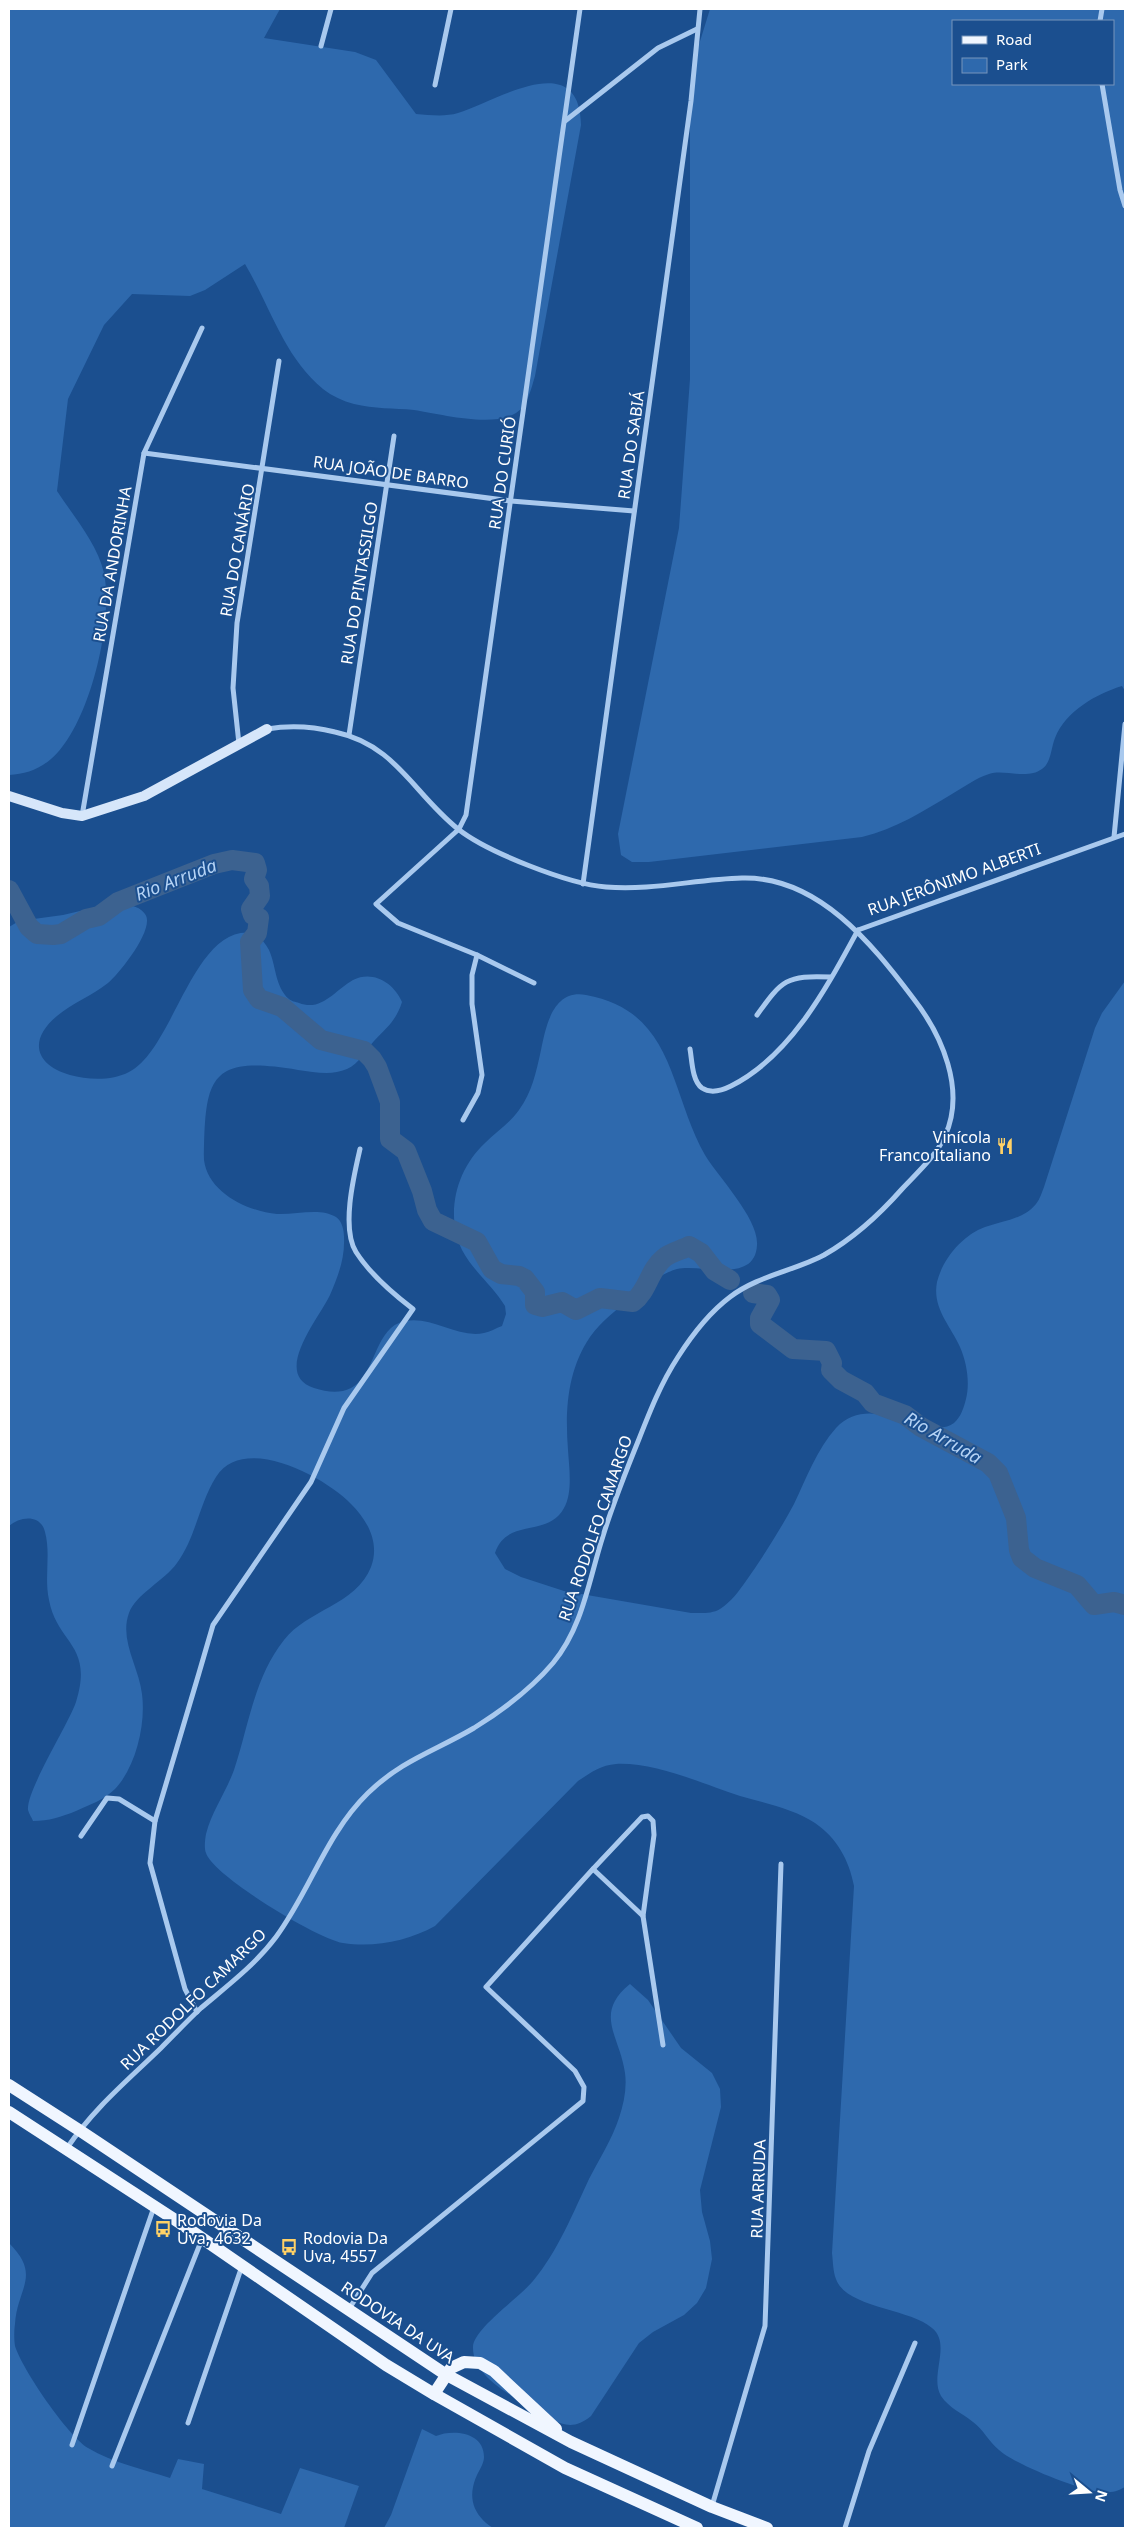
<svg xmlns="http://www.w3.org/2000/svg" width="1134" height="2537" font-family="'Noto Sans',sans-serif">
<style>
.green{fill:#2e69ad;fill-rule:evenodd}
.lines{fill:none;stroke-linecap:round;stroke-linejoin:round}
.river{stroke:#3c6290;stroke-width:20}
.street{stroke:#a9c9ee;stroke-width:5}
.secondary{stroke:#d6e6fa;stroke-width:10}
.primary{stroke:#f0f6ff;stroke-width:12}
.labels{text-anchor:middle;stroke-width:4;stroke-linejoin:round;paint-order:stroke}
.street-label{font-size:16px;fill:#fff;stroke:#1b4f8f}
.poi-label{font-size:16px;fill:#fff;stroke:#1b4f8f;text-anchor:start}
.water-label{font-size:18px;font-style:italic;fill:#b5d3f5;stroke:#1b4f8f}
</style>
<rect width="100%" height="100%" fill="#1b4f8f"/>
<!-- green -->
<g class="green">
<path d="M9,9H280L264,38L355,52L376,60L416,114C430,115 445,117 458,113C496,101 580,46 581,125L535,376C531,389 528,405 516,413C492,428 441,414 414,410C394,408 374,409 354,404C343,401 332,396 323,389C284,357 270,306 245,264L205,290L190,296L132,294L104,325L68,399L57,491C74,517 97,543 104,573C114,622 89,727 51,759C38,770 25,774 9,775Z"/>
<path d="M710,9H1125V691L1122,686C1096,694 1066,711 1055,738C1051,748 1051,763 1042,769C1027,780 1005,769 989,774C976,778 964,787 952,794C923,811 896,829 862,837L649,862H632L621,855L618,834L679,528L690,379V113L697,51ZM953,21H1113V84H953Z"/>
<path d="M114,903C125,905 138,904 145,914C156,928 119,974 108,983C92,996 72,1003 57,1016C28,1040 35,1065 70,1075C88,1080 112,1081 129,1072C175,1049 194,917 258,934C261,939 266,944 269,950C276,965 275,987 289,999C291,1001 296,1002 299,1003C322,1012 335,990 353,980C373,970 394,983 402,1002C396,1021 387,1027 374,1041C366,1050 359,1064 347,1069C331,1076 315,1072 298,1070C209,1055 205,1077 204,1160C208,1192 246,1211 277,1214C296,1215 320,1207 336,1217C342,1221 344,1230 344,1237C345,1259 338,1276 330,1295C320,1317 271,1374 314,1388C327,1392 339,1394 351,1388C374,1377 375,1332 399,1323C427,1312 456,1339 484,1333C490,1332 496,1328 502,1326L506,1314L505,1306C493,1286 473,1271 462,1250C445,1214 456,1170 485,1143C496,1132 510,1123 519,1110C532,1092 536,1073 541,1050C546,1026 553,989 586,995C675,1011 669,1091 705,1155C719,1178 759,1219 757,1245C755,1285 700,1263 677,1269C660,1274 646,1286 632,1297C618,1309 601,1321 590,1337C567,1371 565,1411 568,1450C569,1467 573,1492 564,1508C548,1538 507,1517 495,1553L505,1569L521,1577L564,1591L691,1613C701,1613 712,1614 720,1609C731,1602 739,1591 746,1581C763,1557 780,1530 794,1504C806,1479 817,1449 836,1428C871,1389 929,1443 954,1423C961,1417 964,1407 966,1399C970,1383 967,1363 960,1347C950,1325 932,1308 937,1282C943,1258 963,1235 985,1227C1003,1221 1024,1219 1036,1204C1040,1199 1042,1192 1044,1187L1095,1028L1102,1013L1125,981V2487C1116,2492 1110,2493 1100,2492C1079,2490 1014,2464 999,2450C989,2442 983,2429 973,2422C962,2413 949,2408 941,2396C929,2376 952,2344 932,2328C909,2308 846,2308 836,2279C833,2272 833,2261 832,2253L854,1886C849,1860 837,1838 815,1823C794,1809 765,1803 740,1796C704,1784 654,1762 616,1764C601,1765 590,1773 578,1781L435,1926C408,1941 374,1948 343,1943C318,1939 213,1876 206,1853C204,1848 205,1840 206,1834C212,1811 226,1792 234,1770C249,1725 254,1678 284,1640C307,1610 356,1605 371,1567C380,1543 368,1521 351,1504C325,1477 244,1433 216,1477C199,1504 196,1537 177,1563C165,1580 135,1595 129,1613C119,1640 139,1667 142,1694C146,1724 136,1767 115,1789C104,1800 89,1805 76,1811C61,1817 49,1821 33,1821C32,1818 29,1814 28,1810C26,1791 68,1725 76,1702C94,1644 57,1644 49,1600C44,1577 51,1554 45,1532C41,1514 20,1516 9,1526V927L19,921L63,915Z"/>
<path d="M630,1984L648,2000L681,2048L712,2073L720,2089L721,2107L700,2190L702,2212L710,2241L712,2259L706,2288L697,2303L684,2315L653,2332L639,2343L591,2416C570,2434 555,2421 534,2409C513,2397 472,2376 473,2347C473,2329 520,2297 533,2281C558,2251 573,2213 589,2179C600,2158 612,2139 619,2118C624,2103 627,2088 625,2073C620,2036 593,2014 630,1984Z"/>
<path d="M9,2243C42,2276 17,2288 15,2324C14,2330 14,2340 15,2346C22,2369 68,2436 88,2448C113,2463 143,2469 170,2478L178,2459L204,2464L202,2489L281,2514L300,2468L359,2486L344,2528H9Z"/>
<path d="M422,2429L436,2436C453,2429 484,2432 484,2457C484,2463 480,2469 477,2475C467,2497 473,2515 493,2528H384L391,2515Z"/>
</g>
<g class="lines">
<!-- river -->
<g class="river">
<path d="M9,890L29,927L37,934L53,935L61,934L86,919L99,916L118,902L214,864L232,860L255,863L257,870L254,879L259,886L260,896L251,909L253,915L259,918L257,933L250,942L253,990L259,999L282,1007L321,1040L364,1051L372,1059L377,1067L390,1102V1139L406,1151L422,1191L427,1210L433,1221L477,1242L492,1269L501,1274L519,1276L525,1279L535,1292V1305L542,1307L562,1302L576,1310L600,1298L633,1302C648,1291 649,1270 664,1258C671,1252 682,1250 689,1246L701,1253L715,1271L730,1280"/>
<polyline points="753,1293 767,1295 770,1300 760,1318 760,1324 793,1349 826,1351 832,1363 831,1370 841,1380 865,1393 873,1403 905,1415 921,1427 988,1463 998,1473 1016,1518 1019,1550 1022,1558 1035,1568 1077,1585 1094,1605 1114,1602 1125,1605"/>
</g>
<!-- street -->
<g class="street">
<polyline points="1100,21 1102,9"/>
<polyline points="321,46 331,9"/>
<polyline points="1102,84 1120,190 1125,206"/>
<polyline points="435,85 451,9"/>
<polyline points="565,121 658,48 697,29"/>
<polyline points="144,453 511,501 634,511"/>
<polyline points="349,735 394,436"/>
<polyline points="239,744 233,688 237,623 279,361"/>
<polyline points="82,816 144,453 202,328"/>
<polyline points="1114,837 1125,724"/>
<polyline points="583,884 691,101 700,9"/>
<polyline points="858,930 1125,834"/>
<polyline points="534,983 477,955 398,923 376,904 459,829 466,815 580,9"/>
<path d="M757,1015C782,980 786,975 831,977"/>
<path d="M690,1049C692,1060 692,1081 702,1088C711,1094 723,1090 731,1086C791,1056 827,987 858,930"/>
<polyline points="463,1120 478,1093 482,1075 472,1004 472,975 477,955"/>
<polyline points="81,1836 107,1798 119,1799 155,1821"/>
<polyline points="593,1869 642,1817 648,1816 653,1821 654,1835 643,1916"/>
<path d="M197,2012L185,1989L150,1863L155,1821L199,1673L213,1625L311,1482L344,1408L413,1309C392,1293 370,1274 356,1252C341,1228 354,1175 360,1149"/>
<path d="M67,2148C94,2108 127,2081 161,2048C174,2035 187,2021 201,2008C227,1986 255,1965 276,1937C310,1891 326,1834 368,1793C402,1760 435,1751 474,1728C503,1710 531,1689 553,1663C583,1627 589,1579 603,1536C613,1503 626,1471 639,1439C650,1411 661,1383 678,1357C692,1335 710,1312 730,1297C757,1276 794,1271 824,1255C854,1238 879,1215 902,1189C917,1173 936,1156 945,1136C966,1090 942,1035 913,998C872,944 818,876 742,878C697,879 651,891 606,887C568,884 487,852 458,829C413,793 396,745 335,732C311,726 291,725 267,729"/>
<polyline points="349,2309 372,2273 583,2101 584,2087 575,2071 486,1987 593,1869 643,1916 663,2045"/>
<polyline points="188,2423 242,2266"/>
<polyline points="72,2445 154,2207"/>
<polyline points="112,2466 202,2239"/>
<polyline points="712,2506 765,2326 781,1864"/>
<polyline points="845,2528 869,2451 915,2343"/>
</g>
<!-- secondary -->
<polyline class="secondary" points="9,796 62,813 82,816 144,796 267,729"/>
<!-- primary -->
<g class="primary">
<polyline points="9,2085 79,2130 445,2374 571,2442 712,2507 767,2528"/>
<polyline points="9,2112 180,2223 386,2365 434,2394 565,2468 697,2528"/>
<polyline points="434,2394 451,2368 464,2362 480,2363 494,2371 556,2429"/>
</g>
</g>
<!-- icons -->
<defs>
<g id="restaurant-bare" transform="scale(1.35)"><path d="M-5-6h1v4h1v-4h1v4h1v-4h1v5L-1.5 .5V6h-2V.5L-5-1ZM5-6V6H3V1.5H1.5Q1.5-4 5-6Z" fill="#ffd166" stroke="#1b4f8f" stroke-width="2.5" paint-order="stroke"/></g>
<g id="bus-bare" transform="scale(1.35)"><path d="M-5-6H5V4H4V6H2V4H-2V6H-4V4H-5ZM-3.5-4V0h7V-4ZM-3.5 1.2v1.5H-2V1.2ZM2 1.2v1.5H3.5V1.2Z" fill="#ffd166" stroke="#1b4f8f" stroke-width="2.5" paint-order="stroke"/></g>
</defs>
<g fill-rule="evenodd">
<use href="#restaurant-bare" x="1005" y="1146"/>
<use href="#bus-bare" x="163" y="2229"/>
<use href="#bus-bare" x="289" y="2247"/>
</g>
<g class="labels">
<!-- street labels -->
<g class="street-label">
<text transform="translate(631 445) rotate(-82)" y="6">RUA DO SABIÁ</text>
<text transform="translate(391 472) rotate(8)" y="6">RUA JOÃO DE BARRO</text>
<text transform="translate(502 473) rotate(-82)" y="6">RUA DO CURIÓ</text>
<text transform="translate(237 550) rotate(-80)" y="6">RUA DO CANÁRIO</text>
<text transform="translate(112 564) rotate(-80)" y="6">RUA DA ANDORINHA</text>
<text transform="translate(359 583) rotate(-81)" y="6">RUA DO PINTASSILGO</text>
<text transform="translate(954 879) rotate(-20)" y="6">RUA JERÔNIMO ALBERTI</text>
<text transform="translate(595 1528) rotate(-71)" y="6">RUA RODOLFO CAMARGO</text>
<text transform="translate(193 1999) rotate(-44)" y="6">RUA RODOLFO CAMARGO</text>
<text transform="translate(758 2189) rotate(-88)" y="6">RUA ARRUDA</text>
<text transform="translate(398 2322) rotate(34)" y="6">RODOVIA DA UVA</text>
</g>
<!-- poi labels -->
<g class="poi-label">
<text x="991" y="1143" text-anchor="end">Vinícola<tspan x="991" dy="18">Franco Italiano</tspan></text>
<text x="177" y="2226">Rodovia Da<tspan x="177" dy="18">Uva, 4632</tspan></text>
<text x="303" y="2244">Rodovia Da<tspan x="303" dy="18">Uva, 4557</tspan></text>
</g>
<!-- water labels -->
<g class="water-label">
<text transform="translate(176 880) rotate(-21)" y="6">Rio Arruda</text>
<text transform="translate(943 1438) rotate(30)" y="6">Rio Arruda</text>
</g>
</g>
<!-- border -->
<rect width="1134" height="2537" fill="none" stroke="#ffffff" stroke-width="20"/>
<!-- legend -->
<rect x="952" y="20" width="162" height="65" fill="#1b4f8f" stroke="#7695bc"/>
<rect x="962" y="36" width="25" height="8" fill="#f0f6ff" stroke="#7695bc"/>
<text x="996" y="45" font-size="15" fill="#ffffff">Road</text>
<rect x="962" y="58" width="25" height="15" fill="#2e69ad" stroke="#7695bc"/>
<text x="996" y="70" font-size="15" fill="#ffffff">Park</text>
<!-- north arrow -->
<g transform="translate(1089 2492) rotate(108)" stroke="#1b4f8f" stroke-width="4" paint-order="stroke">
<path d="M0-4L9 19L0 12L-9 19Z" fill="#ffffff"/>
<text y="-8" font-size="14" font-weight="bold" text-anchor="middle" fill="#ffffff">N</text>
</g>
</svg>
